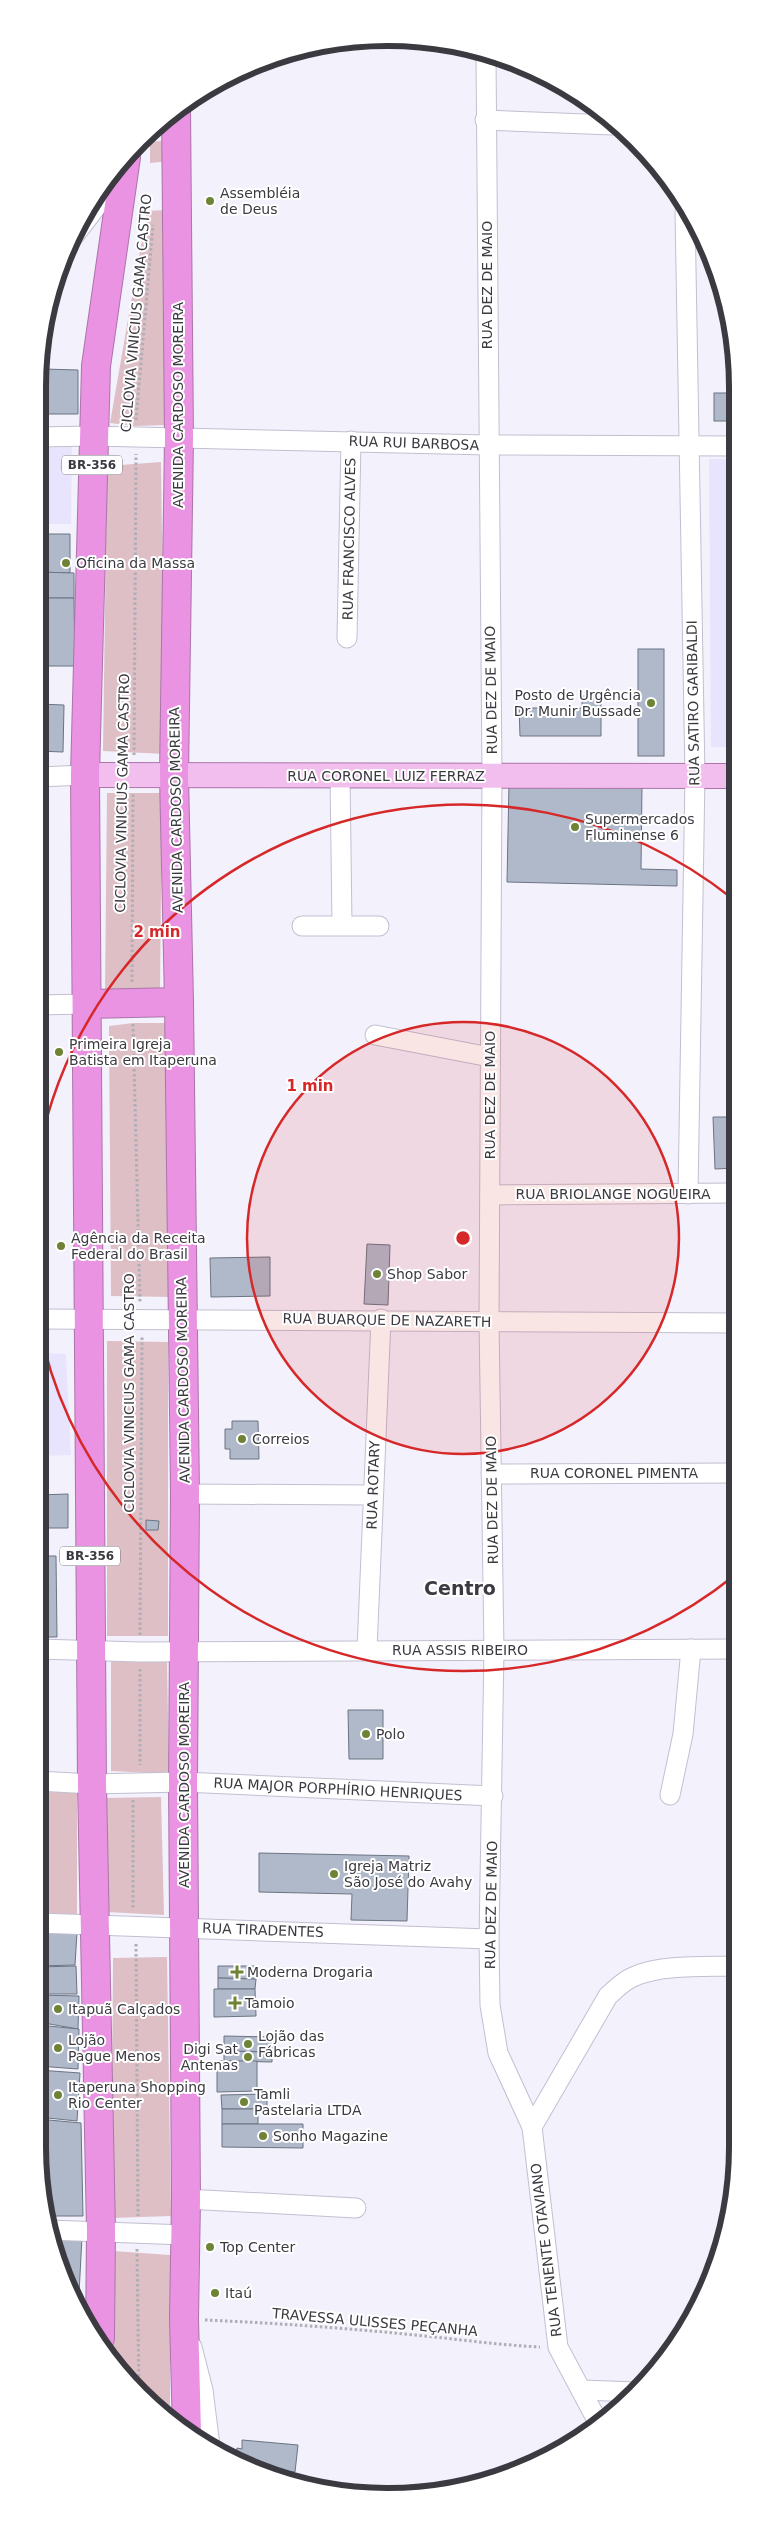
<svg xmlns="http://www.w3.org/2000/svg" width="775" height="2534" font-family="'DejaVu Sans',sans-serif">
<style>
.built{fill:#e9e4fe}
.park{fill:#debfc5}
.building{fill:#b0b9ca;stroke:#6b7482}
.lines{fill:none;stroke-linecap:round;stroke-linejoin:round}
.minor-casing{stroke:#c3bfd1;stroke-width:21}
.major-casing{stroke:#ac74aa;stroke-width:26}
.highway-casing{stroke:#ac74aa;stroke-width:30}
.path{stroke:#afadb6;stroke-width:3;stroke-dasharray:2.5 2.5;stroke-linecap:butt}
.minor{stroke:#fff;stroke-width:19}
.major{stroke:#f2beee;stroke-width:24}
.highway{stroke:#e993e2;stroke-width:28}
.ring{fill:none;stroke:#d62828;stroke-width:2.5}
.poi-dot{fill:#6e8335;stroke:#fff;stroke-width:2}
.labels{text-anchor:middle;stroke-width:4;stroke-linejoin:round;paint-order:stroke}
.shield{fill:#fff;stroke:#76757a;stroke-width:1}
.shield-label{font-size:12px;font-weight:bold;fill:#3b3a41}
.poi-label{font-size:14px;fill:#3b3a41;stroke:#fff;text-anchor:start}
.street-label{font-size:14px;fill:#3b3a41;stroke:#fff}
.district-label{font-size:19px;font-weight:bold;fill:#3b3a41;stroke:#fff}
.rim{fill:none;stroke:#3b3a41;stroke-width:6}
.centre{fill:#d62828;stroke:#fff;stroke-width:2.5}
.ring-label{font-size:15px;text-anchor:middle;font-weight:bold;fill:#d62828;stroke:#fff;stroke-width:4;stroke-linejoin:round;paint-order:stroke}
</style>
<rect width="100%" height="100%" fill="#f3f1fc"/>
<!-- built -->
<g class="built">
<polygon points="38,440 72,440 71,524 38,524"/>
<polygon points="709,459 735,459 735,747 711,747"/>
<polygon points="38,1353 66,1354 71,1455 38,1456"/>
</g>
<!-- park -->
<g class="park">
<polygon points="171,140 172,161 150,163 150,142"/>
<polygon points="166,210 166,425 135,426 110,423 147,211"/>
<polygon points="161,462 165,754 103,751 107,466"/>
<polygon points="107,793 162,793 160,990 105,992"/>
<polygon points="133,1023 168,1023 171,1297 111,1296 109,1026"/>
<polygon points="107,1341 168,1342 168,1636 107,1636"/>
<polygon points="111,1661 167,1662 169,1774 111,1771"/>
<polygon points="38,1789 77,1790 77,1918 38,1918"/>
<polygon points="161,1797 164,1915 107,1912 103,1798"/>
<polygon points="167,1957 171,2216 111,2218 113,1958"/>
<polygon points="113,2251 170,2255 170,2420 125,2377 112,2357"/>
</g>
<!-- building -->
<g class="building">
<polygon points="44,369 78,370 78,414 44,414"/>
<rect x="714" y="393" width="20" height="28"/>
<polygon points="38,534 70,534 70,573 38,572"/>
<polygon points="38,572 74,573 74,598 38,598"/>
<polygon points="38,598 74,598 75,666 38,666"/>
<rect x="638" y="649" width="26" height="107"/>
<polygon points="582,696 601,696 601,736 520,736 519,708 582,708"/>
<polygon points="38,704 64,705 63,752 38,751"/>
<polygon points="509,782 642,785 641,869 677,870 677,886 507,882"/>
<polygon points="713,1117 736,1117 736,1168 715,1169"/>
<polygon points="367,1244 390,1245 388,1305 364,1304"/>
<polygon points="270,1257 270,1296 211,1297 210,1258"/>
<polygon points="232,1421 258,1421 259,1459 230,1459 230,1449 225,1449 225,1429 232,1429"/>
<polygon points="68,1494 68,1528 38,1528 38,1495"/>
<polygon points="146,1520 159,1521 158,1530 146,1530"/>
<polygon points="38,1556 56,1556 57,1637 38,1637"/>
<polygon points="348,1710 383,1710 383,1759 349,1759"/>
<polygon points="259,1853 409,1856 407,1921 351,1920 352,1894 259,1892"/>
<polygon points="77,1932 75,1965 38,1966 38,1933"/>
<polygon points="76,1966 77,1994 38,1994 38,1967"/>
<polygon points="218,1966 255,1966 256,1979 218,1978"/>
<polygon points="218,1978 256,1979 255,1989 218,1989"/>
<polygon points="214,1989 255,1989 256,2016 214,2017"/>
<polygon points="38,1995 79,1996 78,2029 38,2022"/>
<polygon points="38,2025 79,2029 78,2069 38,2066"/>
<polygon points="224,2036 273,2037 272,2052 224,2051"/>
<polygon points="224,2051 272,2052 272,2062 224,2061"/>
<polygon points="217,2061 257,2061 257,2091 217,2092"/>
<polygon points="38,2070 80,2073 77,2121 38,2117"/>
<polygon points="267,2094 267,2109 222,2109 221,2095"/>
<rect x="222" y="2109" width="36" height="15"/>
<polygon points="38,2119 81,2123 83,2216 44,2216 38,2146"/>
<polygon points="222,2124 303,2124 303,2148 222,2147"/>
<polygon points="82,2237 79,2294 73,2294 64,2280 52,2239"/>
<polygon points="242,2440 298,2445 295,2472 260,2469 241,2463 241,2458 236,2458 237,2448 242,2449"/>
</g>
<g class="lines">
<!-- minor casing -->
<g class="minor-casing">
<g id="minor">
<polyline points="486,56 492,776 489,1321 494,1650 489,1939 490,2005 498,2053 532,2127 558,2347 599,2424"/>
<polyline points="485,120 612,125"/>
<polyline points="685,212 695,776 688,1194"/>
<polyline points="73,237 121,175"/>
<polyline points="38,437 93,436 488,445 735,446"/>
<polyline points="347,638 351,441"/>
<polyline points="340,776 342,925"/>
<polyline points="38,777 85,775"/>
<polyline points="302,926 379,926"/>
<polyline points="38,1005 87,1004"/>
<polyline points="375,1035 490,1057"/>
<polyline points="490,1195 736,1193"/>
<polyline points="38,1319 736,1323"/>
<polyline points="491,1474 736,1473"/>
<polyline points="185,1494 372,1495"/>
<polyline points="38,1649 140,1652 737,1649"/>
<polyline points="367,1650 381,1319"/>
<polyline points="38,1781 92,1784 183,1782 493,1796"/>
<polyline points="670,1795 683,1734 691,1649"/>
<polyline points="38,1923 489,1939"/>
<path d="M532,2127L608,1996C616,1989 623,1981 633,1977C661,1964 706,1967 737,1966"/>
<polyline points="186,2199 356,2208"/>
<polyline points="49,2230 186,2235"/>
<polyline points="192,2347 203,2390 210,2446"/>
<polyline points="581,2390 637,2392"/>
</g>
</g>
<!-- major casing -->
<g class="major-casing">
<polyline id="major" points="85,775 735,776"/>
</g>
<!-- highway casing -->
<g class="highway-casing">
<g id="highway">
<polyline points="176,110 179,438 174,776 179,1002 185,1494 183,1782 186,2199 184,2319 187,2432"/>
<polyline points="87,1004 179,1002"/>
<polyline points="100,2338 101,2231 92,1784 85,775 96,366 126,157"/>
</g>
</g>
<!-- path -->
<g class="path">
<polyline points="136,420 153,225"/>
<polyline points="134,755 136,454"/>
<polyline points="132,982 133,794"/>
<polyline points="133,1024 140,1302"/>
<polyline points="140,1635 142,1336"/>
<polyline points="140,1669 140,1765"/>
<polyline points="133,1800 133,1908"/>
<polyline points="136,1944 138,2216"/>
<polyline points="137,2249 139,2391"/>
<path d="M205,2320C275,2323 345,2328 415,2335C457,2339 498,2345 540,2347"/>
</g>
<!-- minor -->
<use href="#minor" class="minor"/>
<!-- major -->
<use href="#major" class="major"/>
<!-- highway -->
<use href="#highway" class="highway"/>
</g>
<!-- distance rings -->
<circle cx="463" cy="1238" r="216" fill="#d62828" fill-opacity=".12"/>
<g class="ring">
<circle cx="463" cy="1238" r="216"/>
<path d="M735 1575A433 433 0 0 1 38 1321M38 1155A433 433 0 0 1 733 899"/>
</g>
<!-- markers -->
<g class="poi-dot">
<circle cx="210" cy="201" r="5"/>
<circle cx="66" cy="563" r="5"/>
<circle cx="651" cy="703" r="5"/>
<circle cx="575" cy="827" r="5"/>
<circle cx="59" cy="1052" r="5"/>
<circle cx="61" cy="1246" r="5"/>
<circle cx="377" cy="1274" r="5"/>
<circle cx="242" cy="1439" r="5"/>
<circle cx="366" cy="1734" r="5"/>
<circle cx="334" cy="1874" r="5"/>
<path d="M234.5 1964.5h5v5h5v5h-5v5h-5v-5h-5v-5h5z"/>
<path d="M232.5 1995.5h5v5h5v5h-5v5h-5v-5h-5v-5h5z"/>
<circle cx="58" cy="2009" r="5"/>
<circle cx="248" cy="2044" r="5"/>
<circle cx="58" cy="2048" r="5"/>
<circle cx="248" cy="2057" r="5"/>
<circle cx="58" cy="2095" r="5"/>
<circle cx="244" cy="2102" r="5"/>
<circle cx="263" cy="2136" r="5"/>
<circle cx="210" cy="2247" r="5"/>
<circle cx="215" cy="2293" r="5"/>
</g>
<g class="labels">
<!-- shield labels -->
<g class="shield">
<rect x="62" y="455.5" width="60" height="19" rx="4"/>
<rect x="60" y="1546.5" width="60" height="19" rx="4"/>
</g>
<g class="shield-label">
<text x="92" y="469">BR-356</text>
<text x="90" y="1560">BR-356</text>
</g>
<!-- poi labels -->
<g class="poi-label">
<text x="220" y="198">Assembléia<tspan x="220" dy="16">de Deus</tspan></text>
<text x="76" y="568">Oficina da Massa</text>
<text x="641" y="700" text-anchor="end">Posto de Urgência<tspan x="641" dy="16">Dr. Munir Bussade</tspan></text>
<text x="585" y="824">Supermercados<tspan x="585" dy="16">Fluminense 6</tspan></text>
<text x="69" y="1049">Primeira Igreja<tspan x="69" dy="16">Batista em Itaperuna</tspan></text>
<text x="71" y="1243">Agência da Receita<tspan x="71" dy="16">Federal do Brasil</tspan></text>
<text x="387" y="1279">Shop Sabor</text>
<text x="252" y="1444">Correios</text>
<text x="376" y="1739">Polo</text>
<text x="344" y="1871">Igreja Matriz<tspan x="344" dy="16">São José do Avahy</tspan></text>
<text x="247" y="1977">Moderna Drogaria</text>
<text x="245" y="2008">Tamoio</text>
<text x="68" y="2014">Itapuã Calçados</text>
<text x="258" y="2041">Lojão das<tspan x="258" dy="16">Fábricas</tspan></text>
<text x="68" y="2045">Lojão<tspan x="68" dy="16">Pague Menos</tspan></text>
<text x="238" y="2054" text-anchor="end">Digi Sat<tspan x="238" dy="16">Antenas</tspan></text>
<text x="68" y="2092">Itaperuna Shopping<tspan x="68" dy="16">Rio Center</tspan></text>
<text x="254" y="2099">Tamli<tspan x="254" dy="16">Pastelaria LTDA</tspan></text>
<text x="273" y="2141">Sonho Magazine</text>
<text x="220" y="2252">Top Center</text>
<text x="225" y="2298">Itaú</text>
</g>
<!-- street labels -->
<g class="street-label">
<text transform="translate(487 285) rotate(-90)" y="5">RUA DEZ DE MAIO</text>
<text transform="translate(136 313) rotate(-85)" y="5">CICLOVIA VINICIUS GAMA CASTRO</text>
<text transform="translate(178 405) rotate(-90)" y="5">AVENIDA CARDOSO MOREIRA</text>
<text transform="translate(414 443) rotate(2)" y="5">RUA RUI BARBOSA</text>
<text transform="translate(349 539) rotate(-89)" y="5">RUA FRANCISCO ALVES</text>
<text transform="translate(491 690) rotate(-91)" y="5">RUA DEZ DE MAIO</text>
<text transform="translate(693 703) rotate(-91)" y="5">RUA SATIRO GARIBALDI</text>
<text x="386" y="781">RUA CORONEL LUIZ FERRAZ</text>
<text transform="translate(122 793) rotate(-89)" y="5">CICLOVIA VINICIUS GAMA CASTRO</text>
<text transform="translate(176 810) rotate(-91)" y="5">AVENIDA CARDOSO MOREIRA</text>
<text transform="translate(490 1095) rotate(-90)" y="5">RUA DEZ DE MAIO</text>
<text x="613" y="1199">RUA BRIOLANGE NOGUEIRA</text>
<text transform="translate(387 1320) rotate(1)" y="5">RUA BUARQUE DE NAZARETH</text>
<text transform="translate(183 1380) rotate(-91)" y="5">AVENIDA CARDOSO MOREIRA</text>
<text transform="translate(129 1393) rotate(-90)" y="5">CICLOVIA VINICIUS GAMA CASTRO</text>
<text x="614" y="1478">RUA CORONEL PIMENTA</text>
<text transform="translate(373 1485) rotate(-88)" y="5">RUA ROTARY</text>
<text transform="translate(492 1500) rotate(-91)" y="5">RUA DEZ DE MAIO</text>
<text x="460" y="1655">RUA ASSIS RIBEIRO</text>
<text transform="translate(184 1785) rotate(-90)" y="5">AVENIDA CARDOSO MOREIRA</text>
<text transform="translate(338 1789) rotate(3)" y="5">RUA MAJOR PORPHÍRIO HENRIQUES</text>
<text transform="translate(491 1905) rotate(-89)" y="5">RUA DEZ DE MAIO</text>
<text transform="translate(263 1930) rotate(2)" y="5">RUA TIRADENTES</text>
<text transform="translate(546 2250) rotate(-97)" y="5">RUA TENENTE OTAVIANO</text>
<text transform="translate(375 2322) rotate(5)" y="5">TRAVESSA ULISSES PEÇANHA</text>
</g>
<!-- district labels -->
<g class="district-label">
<text x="460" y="1595">Centro</text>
</g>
</g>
<!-- crop -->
<path d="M0 0H775V2534H0ZM387 46H388A341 341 0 0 1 729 387V2147A341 341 0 0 1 388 2488H387A341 341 0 0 1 46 2147V387A341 341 0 0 1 387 46Z" fill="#fff" fill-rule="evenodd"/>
<path class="rim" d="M387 46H388A341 341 0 0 1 729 387V2147A341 341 0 0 1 388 2488H387A341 341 0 0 1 46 2147V387A341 341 0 0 1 387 46Z"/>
<circle cx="463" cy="1238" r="8" class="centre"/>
<g class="ring-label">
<text x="157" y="937">2 min</text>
<text x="310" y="1091">1 min</text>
</g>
</svg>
